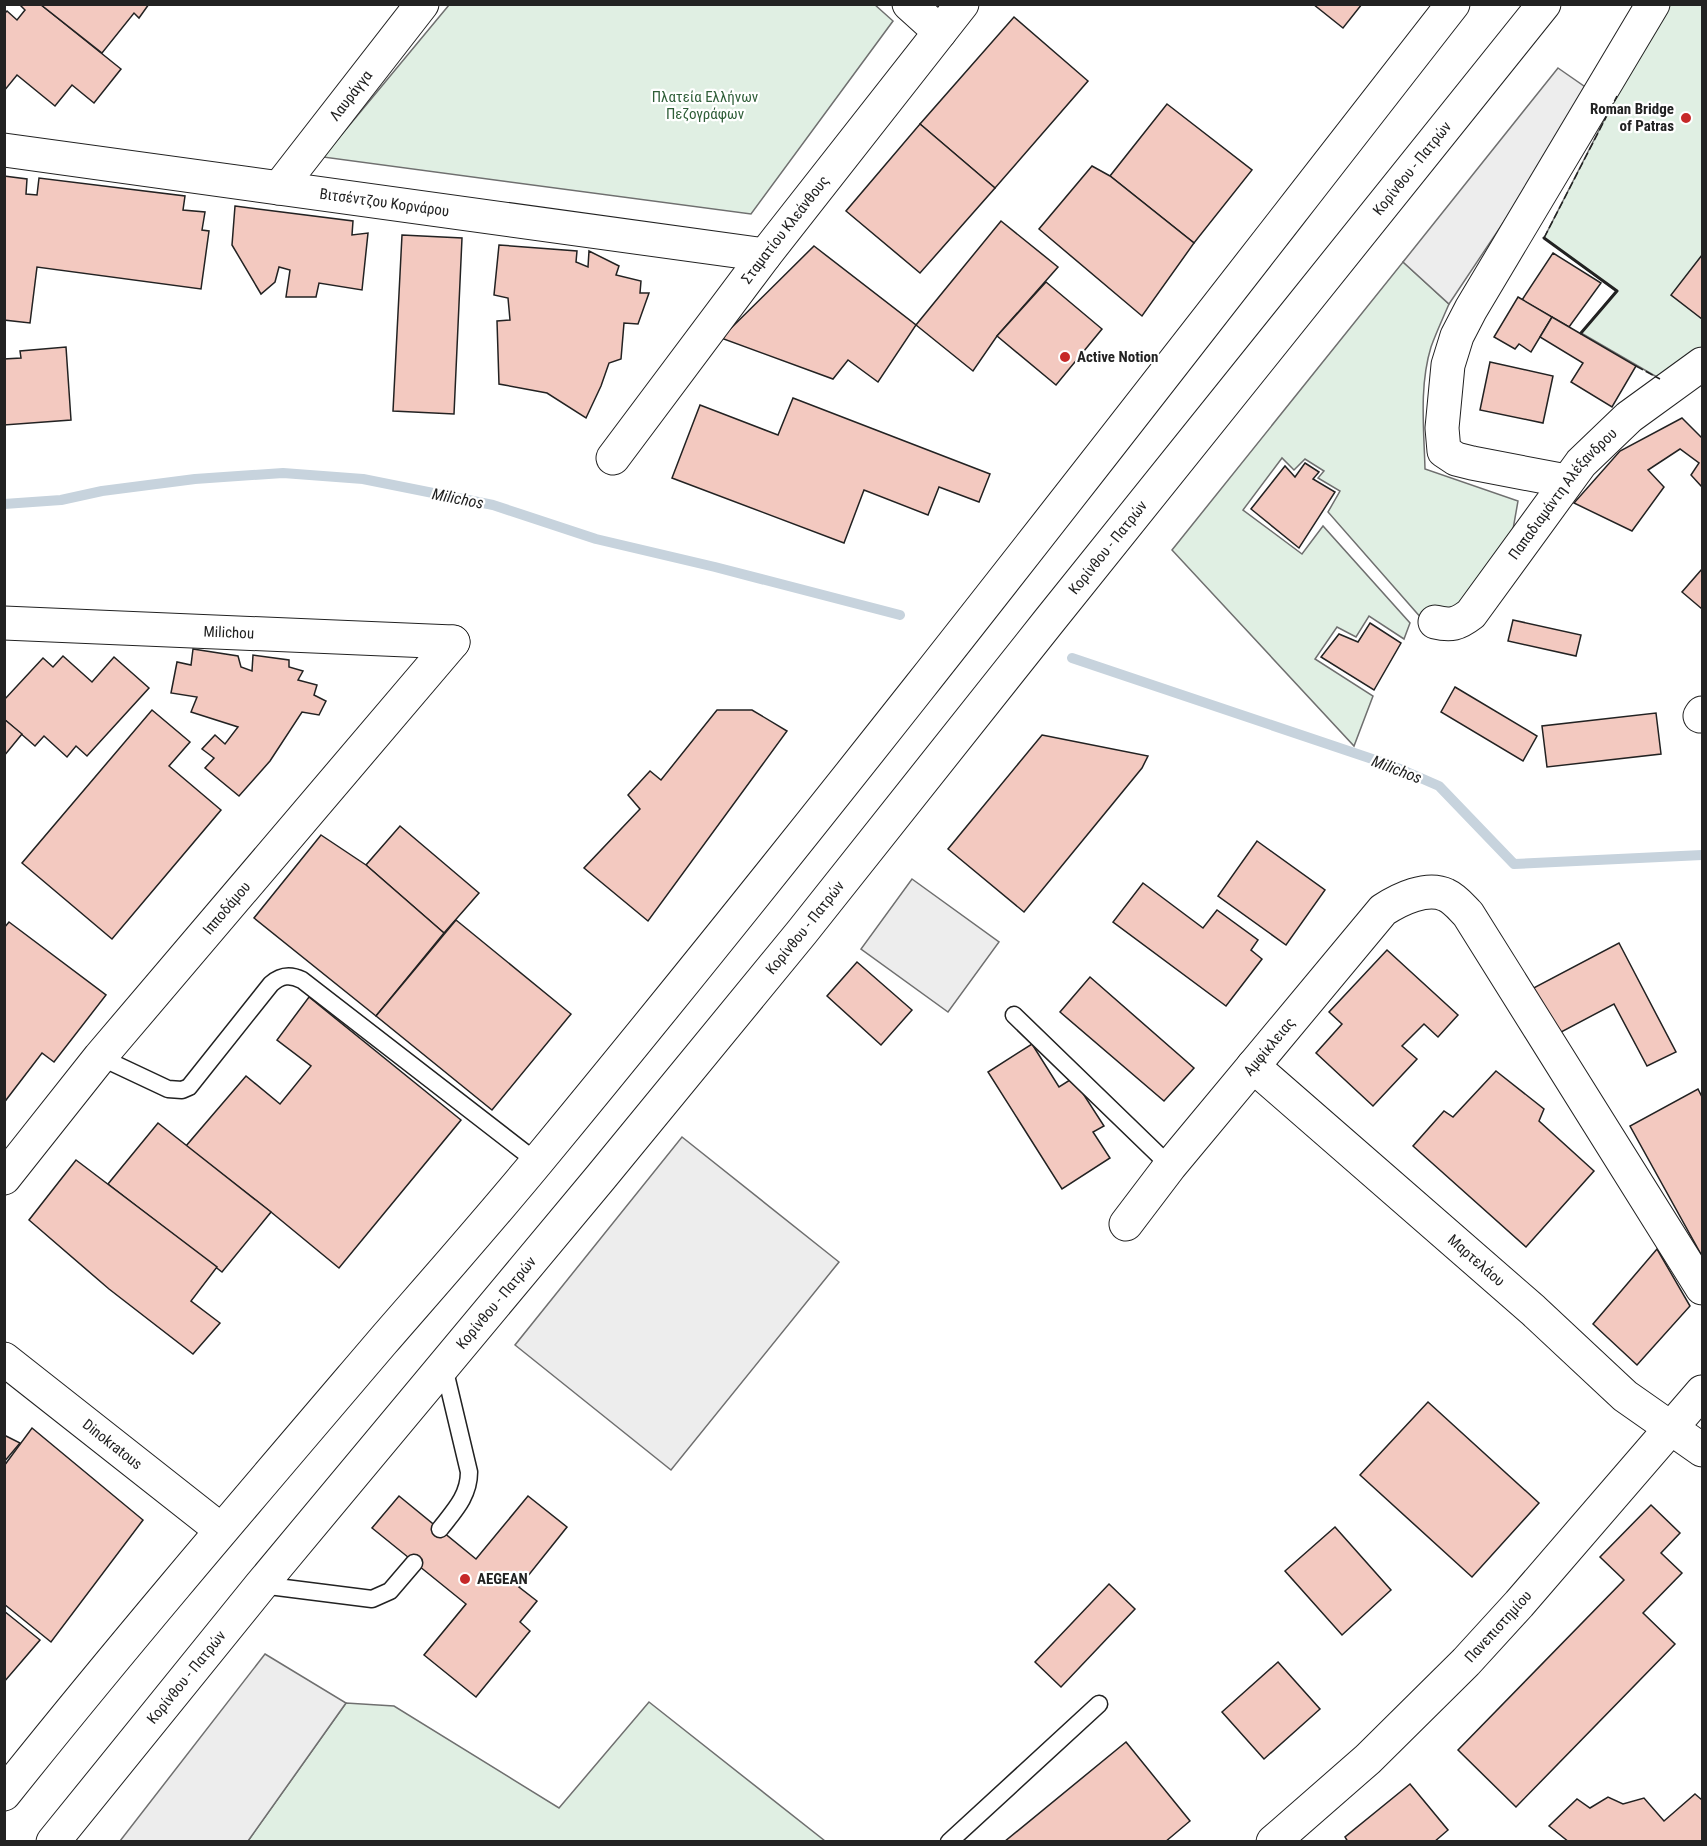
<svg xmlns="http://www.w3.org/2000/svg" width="1707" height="1846" font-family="'Roboto Condensed',sans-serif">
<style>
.green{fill:#e0efe3;stroke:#6f6f6f;stroke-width:1.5}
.parking{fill:#ededed;stroke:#6f6f6f;stroke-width:1.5}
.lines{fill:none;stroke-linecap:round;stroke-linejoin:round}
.stream{stroke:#c7d3dd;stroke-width:10}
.building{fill:#f3c9c0;stroke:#222;stroke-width:1.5}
.lane-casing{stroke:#222;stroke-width:19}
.street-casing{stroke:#222;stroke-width:35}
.primary-casing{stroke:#222;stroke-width:35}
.highway-casing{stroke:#222;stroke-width:35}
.lane{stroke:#fff;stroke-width:16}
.street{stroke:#fff;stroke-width:33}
.primary{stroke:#fff;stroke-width:33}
.highway{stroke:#fff;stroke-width:33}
.fence{stroke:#222;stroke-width:1.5;stroke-dasharray:8 3;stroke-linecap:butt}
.wall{stroke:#222;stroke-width:3}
.poi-dot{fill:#c62828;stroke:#fff;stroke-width:2}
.labels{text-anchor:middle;stroke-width:4.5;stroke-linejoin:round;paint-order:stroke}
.street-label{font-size:15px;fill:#222;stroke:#fff}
.park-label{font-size:15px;fill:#2f5e38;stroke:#fff}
.poi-label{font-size:15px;font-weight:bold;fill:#222;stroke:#fff;text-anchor:start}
.water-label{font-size:16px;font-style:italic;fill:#222;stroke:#fff}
</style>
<rect width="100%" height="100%" fill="#fff"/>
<!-- green -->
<g class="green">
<polygon points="874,4 893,21 751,214 323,157 449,5"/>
<polygon points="1668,5 1702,5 1702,351 1662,380 1581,333 1616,291 1544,238 1618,93"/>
<path d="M1403,262L1449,304C1443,318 1436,333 1431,347C1419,386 1424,430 1425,469L1518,501L1512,535L1478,606L1430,628L1328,512L1340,491L1318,478L1324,471L1305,459L1294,470L1282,458L1243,510L1302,554L1323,526L1410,623L1404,639L1369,616L1356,637L1337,627L1315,659L1373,696L1354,746L1172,550Z"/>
<polygon points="649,1702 825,1841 248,1841 346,1703 394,1706 559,1808"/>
</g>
<!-- parking -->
<g class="parking">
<polygon points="1558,68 1591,91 1449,304 1403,262"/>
<polygon points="912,879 999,942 948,1012 861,949"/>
<polygon points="682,1137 839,1262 671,1470 515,1345"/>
<polygon points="265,1654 346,1703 248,1841 120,1841"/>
</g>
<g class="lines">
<!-- stream -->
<g class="stream">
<polyline points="4,504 61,500 102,491 195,479 283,473 363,479 493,505 596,539 715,567 900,615"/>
<polyline points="1072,658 1393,766 1439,786 1514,864 1702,855"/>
</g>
</g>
<!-- building -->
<g class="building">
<polygon points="19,4 40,4 121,69 94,103 72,85 55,106 17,75 4,91 4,14 7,11 17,20 25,10"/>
<polygon points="40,4 149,4 139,18 134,13 102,53"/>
<polygon points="1313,4 1362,4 1343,28"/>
<polygon points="1014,17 1088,81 995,188 920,124"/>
<polygon points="1167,104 1252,170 1194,243 1110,176"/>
<polygon points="920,124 995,188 920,273 846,211"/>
<polygon points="1092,166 1110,176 1194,243 1142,316 1039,229"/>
<polygon points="4,176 27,179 26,194 37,195 39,178 185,196 183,210 205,212 202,230 209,231 201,289 37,267 30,323 4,320"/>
<polygon points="235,206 353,221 352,235 368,233 362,290 319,283 316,297 286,297 290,270 279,267 275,282 261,294 232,245"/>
<polygon points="1001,221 1058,267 997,336 973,371 916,325"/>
<polygon points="402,235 462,238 454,414 393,411"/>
<polygon points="499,245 577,251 576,262 588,267 589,251 619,266 616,275 641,281 640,293 649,293 638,324 624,323 621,359 609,363 601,386 586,418 547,393 499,384 497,321 510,320 508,298 494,295"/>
<polygon points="814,246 916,325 878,382 848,360 833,379 721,338"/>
<polygon points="1553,253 1601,283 1569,327 1522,300"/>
<polygon points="1702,255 1702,319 1671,295"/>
<polygon points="1046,282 1102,329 1056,385 997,336"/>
<polygon points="1518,297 1552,317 1531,352 1519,344 1515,349 1494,337"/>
<polygon points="1552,317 1636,366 1612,407 1571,382 1583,363 1540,337"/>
<polygon points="66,347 71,420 4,425 4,359 21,358 20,351"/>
<polygon points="1490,362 1553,376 1543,423 1480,410"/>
<polygon points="793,398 990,474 979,502 939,487 928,515 864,490 844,543 672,478 700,405 778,435"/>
<polygon points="1682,418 1702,438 1702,487 1691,475 1699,463 1680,449 1648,470 1664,487 1632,531 1574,503 1620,451"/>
<polygon points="1305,463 1319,472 1313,479 1335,492 1299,548 1251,509 1285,466 1295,477"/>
<polygon points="1702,569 1702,609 1682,592"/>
<polygon points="1513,620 1581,635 1576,656 1508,641"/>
<polygon points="1370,623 1401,643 1374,690 1321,657 1339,634 1358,642"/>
<polygon points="193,649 238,656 241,667 252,671 253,655 289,660 289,667 303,671 298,680 317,685 314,695 326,701 319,715 302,712 270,761 239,796 205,768 214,758 202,749 215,735 225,744 238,727 191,712 197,697 171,693 177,662 191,665"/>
<polygon points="63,656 92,682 114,657 149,688 87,756 76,746 67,757 44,736 35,746 4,719 4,700 43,658 53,667"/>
<polygon points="1455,687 1537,736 1523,761 1441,712"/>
<polygon points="152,710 190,742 169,766 221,810 112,939 22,863"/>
<polygon points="717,710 752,710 787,731 648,921 584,868 640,809 628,795 650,771 661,780"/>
<polygon points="1656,713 1661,754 1547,767 1542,726"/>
<polygon points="4,719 22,734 4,756"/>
<polygon points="1042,735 1148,756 1142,768 1024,912 948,849"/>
<polygon points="400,826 479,893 444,933 366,865"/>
<polygon points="321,835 366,865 444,933 376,1016 254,918"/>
<polygon points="1257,841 1325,890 1286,945 1218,896"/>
<polygon points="1143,883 1203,928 1217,910 1258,940 1251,950 1262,959 1226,1006 1113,922"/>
<polygon points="456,920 571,1014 492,1110 376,1016"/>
<polygon points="9,922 106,995 54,1062 42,1053 6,1100 4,1098 4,928"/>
<polygon points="1619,943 1676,1052 1647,1066 1614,1004 1548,1039 1524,993"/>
<polygon points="1387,950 1458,1015 1438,1037 1424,1024 1402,1046 1417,1059 1373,1106 1316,1053 1342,1024 1329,1012"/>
<polygon points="857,962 912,1010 881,1045 827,996"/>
<polygon points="1090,977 1194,1068 1164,1101 1060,1012"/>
<polygon points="309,997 461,1120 339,1268 271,1212 186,1146 246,1076 280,1104 311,1066 277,1040"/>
<polygon points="1032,1044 1059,1087 1073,1078 1104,1126 1093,1132 1110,1158 1062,1189 988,1072"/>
<polygon points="1496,1071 1544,1109 1539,1121 1594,1171 1526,1247 1413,1146 1444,1111 1453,1117"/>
<polygon points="1698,1089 1702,1097 1702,1256 1630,1126"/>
<polygon points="158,1123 271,1212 222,1272 108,1184"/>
<polygon points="76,1160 217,1267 191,1301 220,1323 193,1354 109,1289 29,1220"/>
<polygon points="1657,1249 1690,1306 1637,1365 1593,1324"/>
<polygon points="1428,1402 1539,1503 1472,1577 1360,1475"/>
<polygon points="32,1428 143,1520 51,1642 4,1604 4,1466"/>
<polygon points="4,1435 20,1443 4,1462"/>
<polygon points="399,1496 476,1559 528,1496 567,1527 519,1587 537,1601 520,1622 530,1631 476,1697 424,1655 466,1604 372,1528"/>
<polygon points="1651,1505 1680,1533 1661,1553 1682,1573 1643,1613 1675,1644 1516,1807 1458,1750 1624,1580 1600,1557"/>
<polygon points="1335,1527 1391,1590 1342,1635 1285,1571"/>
<polygon points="1109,1584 1135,1609 1061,1687 1035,1662"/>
<polygon points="4,1611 40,1640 4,1682"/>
<polygon points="1278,1662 1320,1709 1264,1759 1222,1712"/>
<polygon points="1126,1742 1190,1821 1165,1842 1004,1842"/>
<polygon points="1410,1784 1448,1830 1434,1842 1348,1842 1345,1837"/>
<polygon points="1695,1794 1702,1800 1702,1842 1569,1842 1549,1826 1577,1799 1590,1808 1608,1797 1623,1804 1644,1798 1664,1821"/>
</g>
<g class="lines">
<!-- lane casing -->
<g class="lane-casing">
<g id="lane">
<polyline points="1014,1015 1170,1166"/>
<path d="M100,1057L168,1089L182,1090L189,1087L271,984C281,975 290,974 302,980L537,1162"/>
<path d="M440,1529C454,1511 469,1496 469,1472L444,1367"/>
<polyline points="261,1585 372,1599 390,1591 414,1563"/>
<polyline points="949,1842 1099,1704"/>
</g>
</g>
<!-- street casing -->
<g class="street-casing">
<g id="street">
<polyline points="909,4 940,32"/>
<path id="s1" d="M4,150L765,255"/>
<path id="s2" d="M279,188L422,4"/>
<path id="s3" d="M613,458L765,255L962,4"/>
<polyline points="1566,481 1472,463 1456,459 1444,451 1442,428 1448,365 1457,336 1471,309 1653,4"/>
<path id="s4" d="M1435,622C1451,626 1458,624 1471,614L1581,463L1629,417L1702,364"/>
<path id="s5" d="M4,623L453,642"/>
<polyline points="1700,716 1702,713"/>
<path id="s6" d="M1253,1066L1533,1310L1625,1396L1702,1450"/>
<path id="s7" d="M4,1178L100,1057L453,642"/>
<path id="s8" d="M1126,1224L1170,1166L1383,910C1400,899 1427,886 1446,895C1455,899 1461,907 1468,914L1702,1288"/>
<path id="s9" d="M4,1359L221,1530"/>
</g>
</g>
<!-- primary casing -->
<g class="primary-casing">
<g id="primary">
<path id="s10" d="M1273,1842L1368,1759L1466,1662L1519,1604L1702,1392"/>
</g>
</g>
<!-- highway casing -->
<g class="highway-casing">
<g id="highway">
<path d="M4,1794C127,1640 255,1491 383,1341C436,1280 490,1219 541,1157C853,779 1151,391 1453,4"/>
<path id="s11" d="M53,1842L261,1585L601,1177L802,932L1049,621L1544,4"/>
</g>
</g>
<!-- lane -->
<use href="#lane" class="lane"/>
<!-- street -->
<use href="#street" class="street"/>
<!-- primary -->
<use href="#primary" class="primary"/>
<!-- highway -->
<use href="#highway" class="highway"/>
<!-- fence -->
<g class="fence">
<polyline points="1544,238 1617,96"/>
<polyline points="1636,366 1660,379"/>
</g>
<!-- wall -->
<polyline class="wall" points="1544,238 1617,291 1581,333"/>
</g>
<!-- markers -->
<g class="poi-dot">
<circle cx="1686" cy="118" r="6"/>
<circle cx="1065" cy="357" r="6"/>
<circle cx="465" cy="1579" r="6"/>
</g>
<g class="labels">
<!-- street labels -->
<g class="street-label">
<text dy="5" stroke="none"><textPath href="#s2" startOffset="117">Λαυράγγα</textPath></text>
<text dy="5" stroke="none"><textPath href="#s11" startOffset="2156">Κορίνθου - Πατρών</textPath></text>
<text dy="5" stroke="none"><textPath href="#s1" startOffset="384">Βιτσέντζου Κορνάρου</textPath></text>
<text dy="5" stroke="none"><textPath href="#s3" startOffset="286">Σταματίου Κλεάνθους</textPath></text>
<text dy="5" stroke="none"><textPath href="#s4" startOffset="190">Παπαδιαμάντη Αλέξανδρου</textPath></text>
<text dy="5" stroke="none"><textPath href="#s11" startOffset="1670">Κορίνθου - Πατρών</textPath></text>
<text dy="5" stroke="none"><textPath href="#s5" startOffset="225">Milichou</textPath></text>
<text dy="5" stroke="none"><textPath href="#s7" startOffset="350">Ιπποδάμου</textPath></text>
<text dy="5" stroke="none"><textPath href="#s11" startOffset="1184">Κορίνθου - Πατρών</textPath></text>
<text dy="5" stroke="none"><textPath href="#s8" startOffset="228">Αμφίκλειας</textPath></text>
<text dy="5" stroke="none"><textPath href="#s6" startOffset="296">Μαρτελάου</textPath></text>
<text dy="5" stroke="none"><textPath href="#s11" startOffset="698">Κορίνθου - Πατρών</textPath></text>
<text dy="5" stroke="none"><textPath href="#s9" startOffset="138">Dinokratous</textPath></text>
<text dy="5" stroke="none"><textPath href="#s10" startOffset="312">Πανεπιστημίου</textPath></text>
<text dy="5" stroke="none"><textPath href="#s11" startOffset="212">Κορίνθου - Πατρών</textPath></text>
</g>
<!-- park labels -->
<g class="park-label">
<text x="705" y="102">Πλατεία Ελλήνων<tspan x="705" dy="17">Πεζογράφων</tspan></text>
</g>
<!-- poi labels -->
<g class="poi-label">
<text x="1674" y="114" text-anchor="end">Roman Bridge<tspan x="1674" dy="17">of Patras</tspan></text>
<text x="1077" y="362">Active Notion</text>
<text x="477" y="1584">AEGEAN</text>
</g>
<!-- water labels -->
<g class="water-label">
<text transform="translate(458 498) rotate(11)" y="6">Milichos</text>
<text transform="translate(1397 769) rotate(21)" y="6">Milichos</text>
</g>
</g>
<!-- border -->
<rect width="1707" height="1846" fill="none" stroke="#222222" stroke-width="12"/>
</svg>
